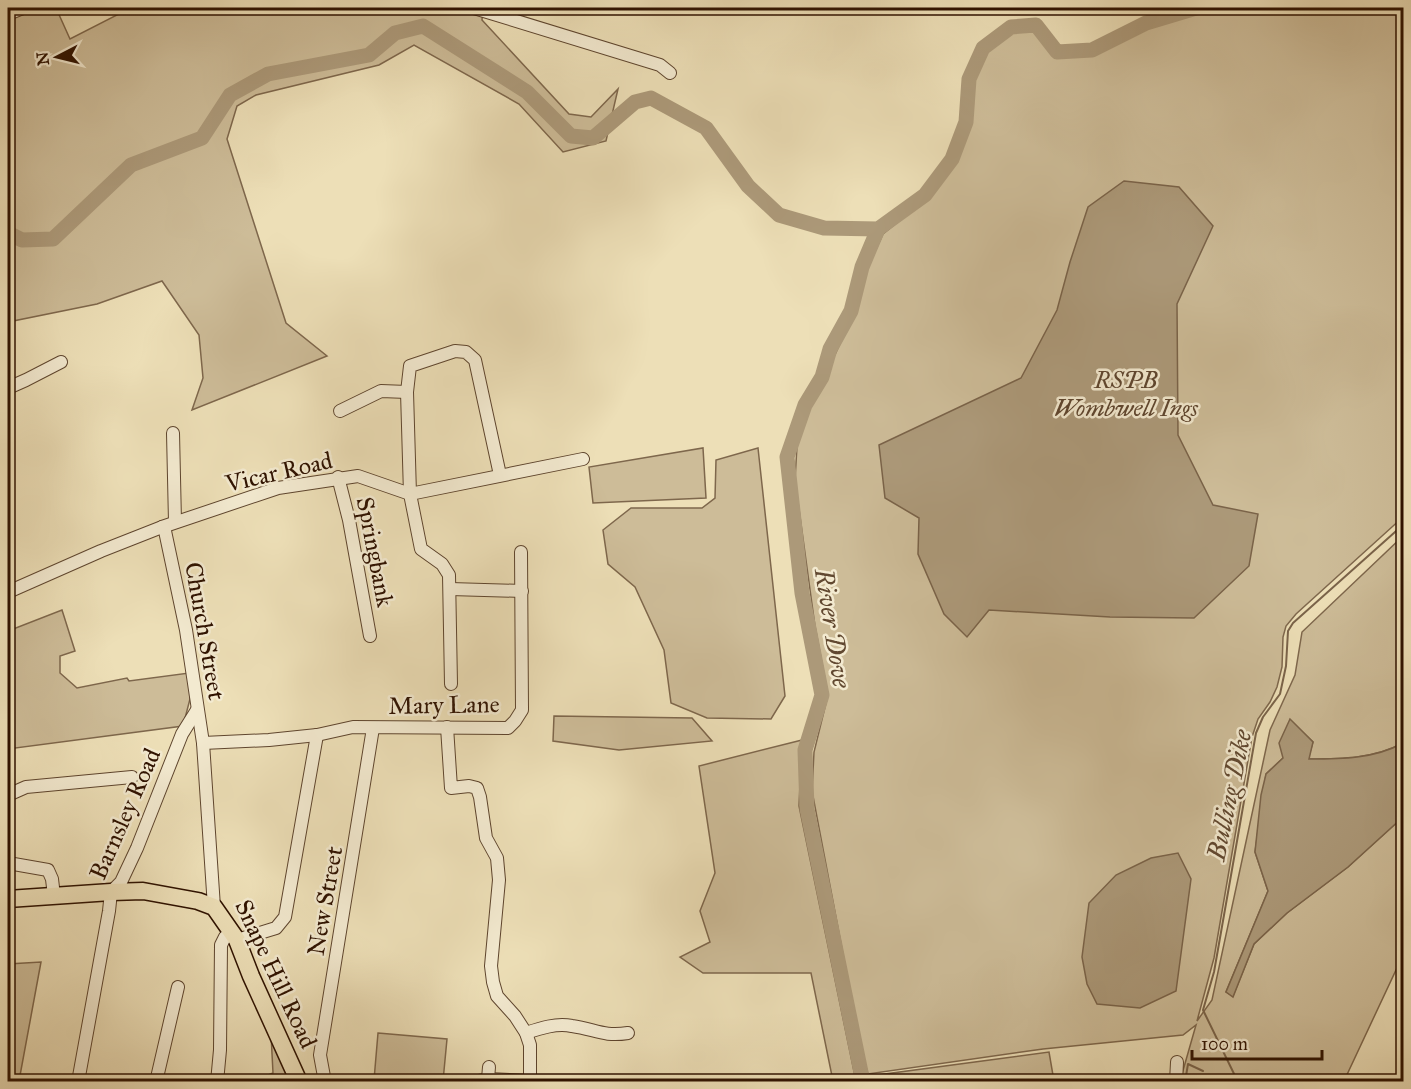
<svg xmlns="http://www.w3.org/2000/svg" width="1411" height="1089" font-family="'IM FELL Great Primer',serif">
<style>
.green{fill:#cdbc98;stroke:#7e674c;stroke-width:1.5}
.water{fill:#ac9979;stroke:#7a6349;stroke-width:1.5}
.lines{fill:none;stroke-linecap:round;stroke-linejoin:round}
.stream{stroke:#7a6349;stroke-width:2}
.river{stroke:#ac9979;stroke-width:15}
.minor-casing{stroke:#5e452e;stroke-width:14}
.major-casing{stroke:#2f1200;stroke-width:19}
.minor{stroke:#f3ead0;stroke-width:12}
.major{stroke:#eddfb7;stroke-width:16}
.labels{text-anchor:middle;stroke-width:5;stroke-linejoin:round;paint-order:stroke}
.park-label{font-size:24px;font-style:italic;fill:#5e452e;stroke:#f3ead0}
.street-label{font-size:24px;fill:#2f1200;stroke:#f3ead0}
.water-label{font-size:26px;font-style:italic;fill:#614830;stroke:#f3ead0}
</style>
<rect width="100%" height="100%" fill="#eddfb7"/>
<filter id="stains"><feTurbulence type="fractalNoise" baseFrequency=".00333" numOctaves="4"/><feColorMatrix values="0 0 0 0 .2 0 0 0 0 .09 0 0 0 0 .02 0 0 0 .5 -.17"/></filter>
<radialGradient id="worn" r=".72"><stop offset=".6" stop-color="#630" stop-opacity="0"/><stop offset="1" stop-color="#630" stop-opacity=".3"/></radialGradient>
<!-- green -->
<g class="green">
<polygon points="36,8 56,8 70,39 119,14 116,8 483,8 482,20 569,114 591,117 618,89 606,141 563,152 519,104 414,45 379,65 256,95 237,106 227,139 286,323 327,356 192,410 203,378 199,335 162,281 97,304 8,322 8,19"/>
<path d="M1209,8H1403V517L1296,614L1286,626L1283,637L1282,667L1277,687L1270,702L1258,719L1252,737L1214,958L1197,1021L1212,1000L1270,730L1295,675L1302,632L1403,536V743C1374,759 1341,759 1308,759L1313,742L1290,720L1283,758L1266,774L1255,852L1268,891L1226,992L1233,996L1254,944L1287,913L1348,867L1403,817V955L1344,1081H1180L1196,1025L1183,1035L1043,1049L868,1074L861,1049L812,791L814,752L828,695L815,626L795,480L797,446L806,417L852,318L867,269L883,234L930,196L957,162L970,123L974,79L987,51L1011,31L1033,30L1054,56L1092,55L1151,27Z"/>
<polygon points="703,448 706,498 593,503 589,467"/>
<polygon points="758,448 785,696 771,719 707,718 671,703 664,650 635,587 608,564 603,530 631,508 702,508 715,498 716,460"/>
<polygon points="62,610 75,651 60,656 60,673 77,688 127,678 129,681 189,673 190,699 183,726 8,749 8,631"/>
<polygon points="554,716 692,718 712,741 619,750 553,741"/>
<polygon points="802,740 799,806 856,1081 833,1081 811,973 703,973 680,957 710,942 700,911 715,873 699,766"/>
<polygon points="41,962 19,1081 8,1081 8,964"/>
<polygon points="378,1033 447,1039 443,1081 374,1080"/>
<polygon points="271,1034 295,1081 251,1082 273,1073"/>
<polygon points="1049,1052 1054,1081 871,1082 870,1076"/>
</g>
<!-- water -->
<g class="water">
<polygon points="1124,181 1179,187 1213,226 1177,304 1178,435 1213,505 1258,514 1249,566 1194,618 1110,617 989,610 967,637 944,614 918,554 919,518 885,498 879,445 1021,378 1057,310 1070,262 1088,207"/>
<path d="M1290,719L1313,742L1309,759C1341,759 1374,759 1403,743V817L1348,867L1287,913L1254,944L1233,997L1226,992L1268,891L1255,852L1261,795L1266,774L1283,758L1279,743Z"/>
<polygon points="1178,853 1191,879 1176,991 1140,1008 1097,1004 1087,984 1082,957 1089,903 1116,875 1151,858"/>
</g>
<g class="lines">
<!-- stream -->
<g class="stream">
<polyline points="1185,1082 1188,1064 1203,1071"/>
<polyline points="1238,1082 1203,1010 1214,972 1256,733 1263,717 1280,694 1286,666 1288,631 1293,623 1404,524"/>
</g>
<!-- river -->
<g class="river">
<polyline points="8,233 22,240 53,239 131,165 202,138 230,95 268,74 369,55 395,33 423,26 527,92 571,136 593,138 635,102 651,98 706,128 748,186 779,215 824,228 878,229 925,195 952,159 966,122 969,79 983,48 1011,27 1036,25 1057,52 1092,50 1146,23 1196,8"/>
<polyline points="863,1082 807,809 805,750 822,695 802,593 787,457 805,405 822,377 830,349 851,311 862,267 878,229"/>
</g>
<!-- minor casing -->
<g class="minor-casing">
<g id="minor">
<polyline points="474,8 660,65 670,73"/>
<polyline points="8,14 23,8"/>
<polyline points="8,388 26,380 61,362"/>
<polyline points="340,411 381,391 407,392"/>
<polyline points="173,433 175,522"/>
<polyline points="338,477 349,520 370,636"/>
<polyline points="162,527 165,531 186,630 203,743 214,907"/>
<polyline points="450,589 522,591"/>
<polyline points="8,592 101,551 162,527 278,488 358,476 410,494 583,459"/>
<polyline points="451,684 449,575 442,564 421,549 410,494 407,392 410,366 455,351 466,352 475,360 500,475"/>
<polyline points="447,727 451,788 469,786 477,788 480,797 486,838 497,858 499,880 491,966 493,982 497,996 515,1016 526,1033 530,1045 530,1082"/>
<polyline points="203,743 269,740 317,735 353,727 508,728 515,721 522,710 521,552"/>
<polyline points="8,795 26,787 132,777"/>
<polyline points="8,863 48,870 52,879 54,896"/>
<polyline points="237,940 276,928 285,917 317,735"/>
<path d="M526,1033C541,1028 556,1023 572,1026C595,1029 603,1037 628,1033"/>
<polyline points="488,1079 489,1067"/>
<polyline points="78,1082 109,911 111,892 121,882 137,848 182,734 197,710"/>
<polyline points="156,1082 178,987"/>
<polyline points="217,1082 220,1050 221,945 225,937 232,931"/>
<polyline points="325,1082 320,1055 373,728"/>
<polyline points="473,1082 488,1079 530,1081"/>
<polyline points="1176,1082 1177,1062"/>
</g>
</g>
<!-- major casing -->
<g class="major-casing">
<polyline id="major" points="8,899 111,892 143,891 198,901 214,907 237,940 251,976 299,1082"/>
</g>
<!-- minor -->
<use href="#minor" class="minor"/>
<!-- major -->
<use href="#major" class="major"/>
</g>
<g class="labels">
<!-- park labels -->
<g class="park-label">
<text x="1126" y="388">RSPB<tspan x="1126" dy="28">Wombwell Ings</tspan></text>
</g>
<!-- street labels -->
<g class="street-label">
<text transform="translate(279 472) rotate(-13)" y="8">Vicar Road</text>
<text transform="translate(375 552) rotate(79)" y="8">Springbank</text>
<text transform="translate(205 631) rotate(80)" y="8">Church Street</text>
<text transform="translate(444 705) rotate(-1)" y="8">Mary Lane</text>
<text transform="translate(125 814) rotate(-66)" y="8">Barnsley Road</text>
<text transform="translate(325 901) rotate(-80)" y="8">New Street</text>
<text transform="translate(276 974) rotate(65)" y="8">Snape Hill Road</text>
</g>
<!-- water labels -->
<g class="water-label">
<text transform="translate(833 628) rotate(81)" y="9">River Dove</text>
<text transform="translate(1229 795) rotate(-78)" y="9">Bulling Dike</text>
</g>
</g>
<!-- margin -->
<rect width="1411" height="1089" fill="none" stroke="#eddfb7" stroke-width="30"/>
<rect x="9" y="9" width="1393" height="1071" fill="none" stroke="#2f1200" stroke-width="3"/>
<rect x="15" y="15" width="1381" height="1059" fill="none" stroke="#2f1200" stroke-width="1.5"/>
<!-- north arrow -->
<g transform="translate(57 57) rotate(263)" stroke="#f3ead0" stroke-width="4.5" paint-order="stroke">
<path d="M0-4.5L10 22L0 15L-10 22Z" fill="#2f1200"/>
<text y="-9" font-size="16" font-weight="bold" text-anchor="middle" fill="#2f1200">N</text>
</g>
<!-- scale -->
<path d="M1192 1050v9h130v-9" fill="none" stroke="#2f1200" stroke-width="3"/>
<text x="1201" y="1050" font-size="18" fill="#2f1200" stroke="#f3ead0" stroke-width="4.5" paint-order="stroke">100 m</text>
<rect width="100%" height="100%" filter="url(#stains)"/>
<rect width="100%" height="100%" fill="url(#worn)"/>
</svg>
